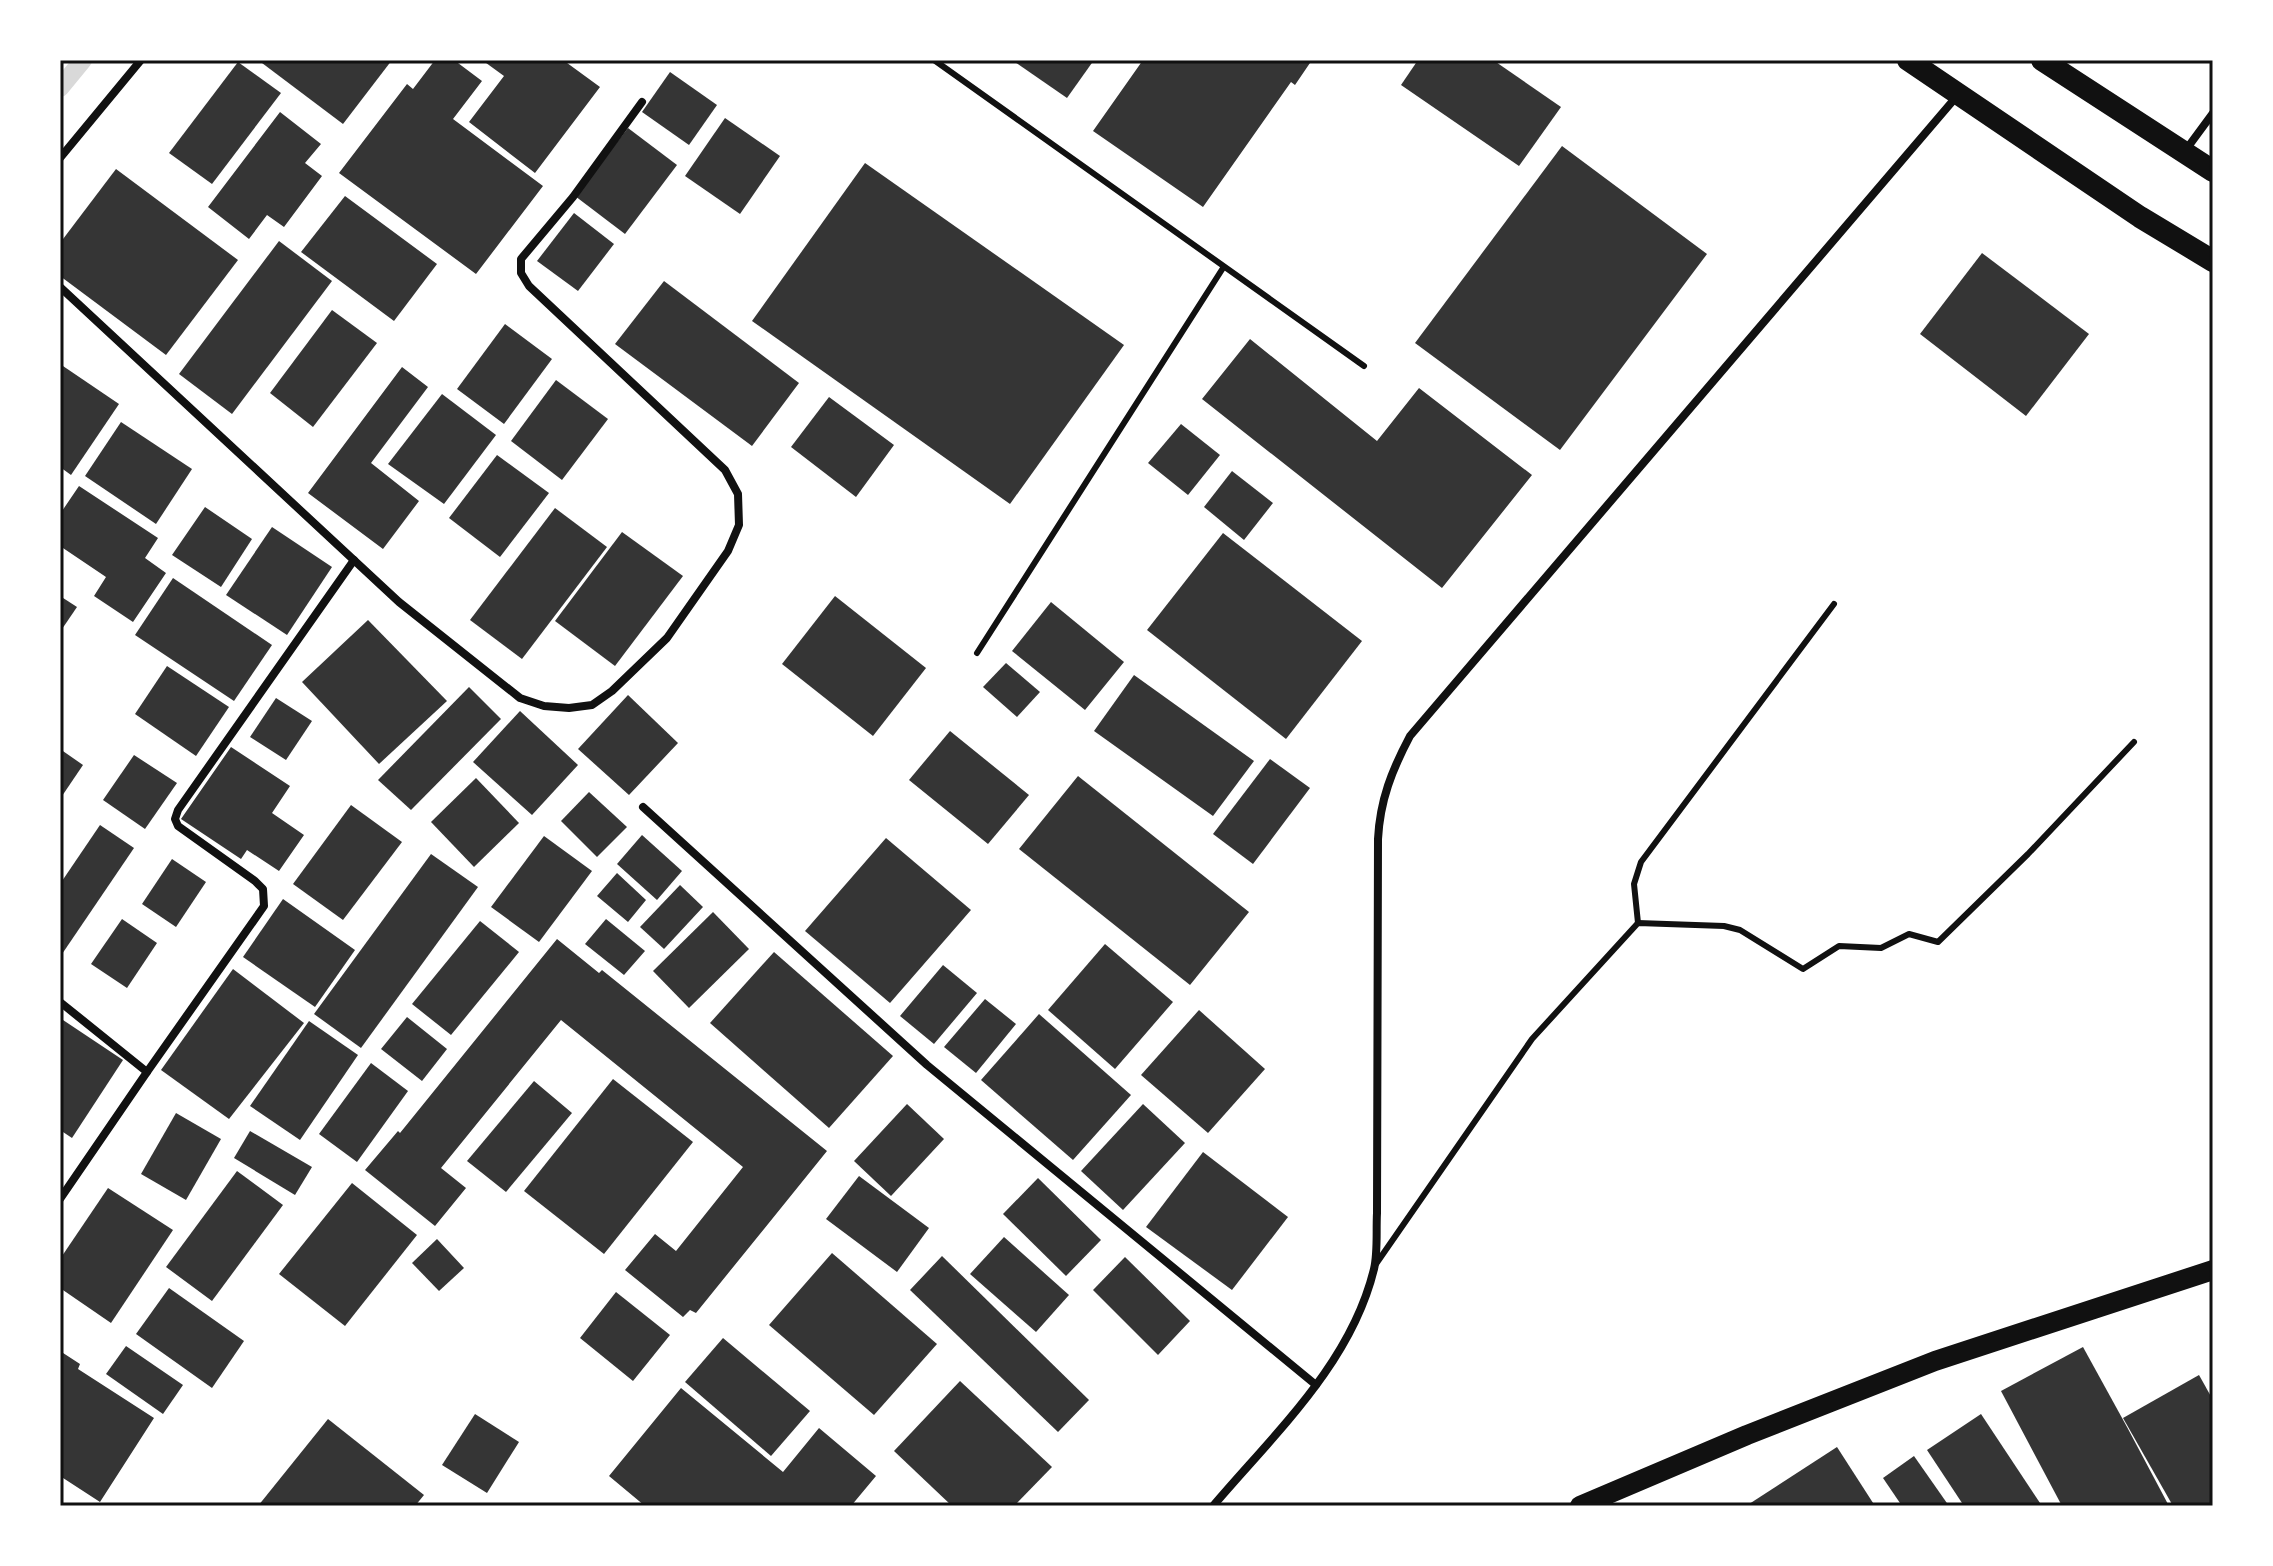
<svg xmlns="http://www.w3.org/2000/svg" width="2273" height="1566" font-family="Quicksand,sans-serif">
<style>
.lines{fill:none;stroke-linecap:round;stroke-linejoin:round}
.stream{stroke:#d9d9d9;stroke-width:18}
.building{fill:#353535}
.service{stroke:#111;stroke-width:6}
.minor{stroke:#111;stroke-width:8}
.primary{stroke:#111;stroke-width:20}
.trunk{stroke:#111;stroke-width:22}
.neatline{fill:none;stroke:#111;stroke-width:3}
</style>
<rect width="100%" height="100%" fill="#fff"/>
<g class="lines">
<!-- stream -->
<polyline class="stream" points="60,88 83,60"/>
</g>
<!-- building -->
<g class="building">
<polygon points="258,60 392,60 343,124"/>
<polygon points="435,60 454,60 482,81 453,119 543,186 476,274 339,173 407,84 413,89"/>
<polygon points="482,60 563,60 600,87 535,173 469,122 504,76"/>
<polygon points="1012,60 1094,60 1067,98"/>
<polygon points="1143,60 1312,60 1295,85 1291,82 1203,207 1093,131"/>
<polygon points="1418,60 1493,60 1561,107 1519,166 1401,85"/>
<polygon points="238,62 281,93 212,184 169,153"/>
<polygon points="670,72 717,105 689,145 642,112"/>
<polygon points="280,112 321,144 305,163 322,176 284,227 267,215 249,239 208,207"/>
<polygon points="725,118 780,156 740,214 685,176"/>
<polygon points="628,128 677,165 625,234 575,196"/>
<polygon points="1562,146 1707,254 1560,450 1415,343"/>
<polygon points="865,163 1124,345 1010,504 752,321"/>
<polygon points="116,169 238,260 166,355 60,276 60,243"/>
<polygon points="345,196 437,264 394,321 301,252"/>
<polygon points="574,213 614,244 578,291 537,261"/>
<polygon points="279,241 332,281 232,414 179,374"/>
<polygon points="1982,253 2089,334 2026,416 1920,334"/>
<polygon points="664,281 799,383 752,446 615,344"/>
<polygon points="332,310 377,343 313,427 270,393"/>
<polygon points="505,324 552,359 504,424 457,389"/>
<polygon points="1250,339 1377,441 1419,388 1532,475 1442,588 1202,399"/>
<polygon points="60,364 119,404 71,475 60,467"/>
<polygon points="402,367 428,387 371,463 419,501 383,549 308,493"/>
<polygon points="556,380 608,419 562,480 511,441"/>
<polygon points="442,394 496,435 444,504 388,464"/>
<polygon points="829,397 894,445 856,497 791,447"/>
<polygon points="121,422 192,469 156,524 85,476"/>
<polygon points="1181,424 1220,455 1188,495 1148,463"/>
<polygon points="497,455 549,493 500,557 449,518"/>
<polygon points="1232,471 1273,503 1244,540 1204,507"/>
<polygon points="79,486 158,538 145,558 166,573 133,622 94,596 106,577 60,546 60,514"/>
<polygon points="205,507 252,539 221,587 172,555"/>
<polygon points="555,508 607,547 522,659 470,620"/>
<polygon points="272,527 332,567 287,635 226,595"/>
<polygon points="622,532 683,576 615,666 555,621"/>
<polygon points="1223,533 1362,641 1286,739 1147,630"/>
<polygon points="173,578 272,645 234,701 135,635"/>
<polygon points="60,596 77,607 60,632"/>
<polygon points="835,596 926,668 873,736 782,664"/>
<polygon points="1051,602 1124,662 1085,710 1012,651"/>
<polygon points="368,620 447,701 379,764 302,682"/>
<polygon points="1006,663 1040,692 1017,717 983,687"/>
<polygon points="167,666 229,707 196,756 135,714"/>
<polygon points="1134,675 1254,761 1213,816 1094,731"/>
<polygon points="469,687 501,719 411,810 378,780"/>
<polygon points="628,695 678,743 629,795 578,749"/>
<polygon points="276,698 312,721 286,760 250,737"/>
<polygon points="520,711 578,765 532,815 473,762"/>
<polygon points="950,731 1029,795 988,844 909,780"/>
<polygon points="231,747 290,786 272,813 304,835 279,871 247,850 241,859 181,819"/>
<polygon points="60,749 83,765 60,799"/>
<polygon points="134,755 177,783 145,829 103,800"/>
<polygon points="1270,759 1310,788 1253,864 1213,834"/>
<polygon points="1078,776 1249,912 1190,985 1019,849"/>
<polygon points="476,778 519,823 474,867 431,822"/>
<polygon points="589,792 627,827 597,857 561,821"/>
<polygon points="351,805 402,842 343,920 293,884"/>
<polygon points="100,825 134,848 60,957 60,884"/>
<polygon points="642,835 682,871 657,900 617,864"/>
<polygon points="544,836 592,871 539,942 491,907"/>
<polygon points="886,838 971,910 890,1003 805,931"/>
<polygon points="431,854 478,887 361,1048 314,1014"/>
<polygon points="172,859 206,882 176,927 142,904"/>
<polygon points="617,873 646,900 628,922 597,896"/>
<polygon points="680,885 703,907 664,949 640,927"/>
<polygon points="283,899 355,950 315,1007 243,957"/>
<polygon points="713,912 749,949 689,1008 653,971"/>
<polygon points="122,919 157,943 127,988 91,964"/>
<polygon points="606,919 645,951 624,975 585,944"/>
<polygon points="480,921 519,952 451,1035 412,1004"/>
<polygon points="557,939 599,973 602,970 827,1151 696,1313 690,1310 683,1317 625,1270 655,1234 676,1251 743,1167 561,1020 441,1168 466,1188 435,1226 365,1170 398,1131 400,1133"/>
<polygon points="1105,944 1173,1002 1115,1069 1048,1010"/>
<polygon points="774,952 893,1056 829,1128 710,1023"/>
<polygon points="943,965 977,993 934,1044 900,1016"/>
<polygon points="233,969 304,1023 229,1119 161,1070"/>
<polygon points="985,999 1016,1024 976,1073 944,1047"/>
<polygon points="1199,1010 1265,1069 1208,1133 1141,1075"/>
<polygon points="1039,1014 1131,1095 1073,1160 981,1080"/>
<polygon points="407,1017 447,1049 422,1081 381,1049"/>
<polygon points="63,1020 123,1060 72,1138 60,1130 60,1025"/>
<polygon points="309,1021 358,1055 300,1140 250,1106"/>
<polygon points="371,1063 408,1091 357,1162 319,1134"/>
<polygon points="613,1079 693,1142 604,1254 524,1191"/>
<polygon points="534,1081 572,1113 506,1192 467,1161"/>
<polygon points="907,1104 944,1139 891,1196 854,1161"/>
<polygon points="1143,1104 1185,1143 1123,1210 1081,1171"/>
<polygon points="176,1113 221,1139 186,1200 141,1174"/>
<polygon points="250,1131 312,1167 295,1195 234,1158"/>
<polygon points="1203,1152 1288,1217 1232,1290 1146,1227"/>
<polygon points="237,1171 283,1205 212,1301 166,1267"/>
<polygon points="859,1176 929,1228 897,1272 826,1219"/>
<polygon points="1038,1178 1101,1240 1066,1276 1003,1214"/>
<polygon points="352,1183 417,1235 345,1326 279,1274"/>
<polygon points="108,1188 173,1230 111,1323 60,1288 60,1259"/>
<polygon points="1004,1237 1069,1295 1036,1332 970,1274"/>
<polygon points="437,1239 464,1268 439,1291 412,1263"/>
<polygon points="832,1253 937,1344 874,1415 769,1325"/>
<polygon points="942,1256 1089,1400 1058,1432 910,1290"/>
<polygon points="1125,1257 1190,1321 1158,1355 1093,1290"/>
<polygon points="169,1288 244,1341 212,1388 136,1334"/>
<polygon points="616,1292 670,1335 633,1381 580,1338"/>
<polygon points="723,1338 810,1411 771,1456 685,1382"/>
<polygon points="126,1346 183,1385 163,1414 106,1374"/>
<polygon points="2083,1347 2127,1427 2169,1506 2062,1506 2001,1391"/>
<polygon points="60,1351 80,1364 78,1369 154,1418 100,1502 60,1476"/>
<polygon points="2199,1375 2213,1400 2213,1503 2208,1506 2173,1506 2123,1418"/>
<polygon points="960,1381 1052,1467 1014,1506 952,1506 894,1451"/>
<polygon points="681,1388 783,1472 819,1428 876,1476 851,1506 645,1506 609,1476"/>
<polygon points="475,1414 519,1442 487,1493 442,1465"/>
<polygon points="1981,1414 2042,1506 1964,1506 1927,1450"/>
<polygon points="328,1419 424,1495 415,1506 258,1506"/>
<polygon points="1837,1447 1875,1506 1746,1506"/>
<polygon points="1914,1456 1949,1506 1902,1506 1883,1478"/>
</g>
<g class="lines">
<!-- service -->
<g class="service">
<polyline points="934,60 1364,366"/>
<polyline points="977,653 1223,268"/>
<polyline points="1638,923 1634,884 1641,862 1834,604"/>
<polyline points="1376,1264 1532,1039 1638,923 1724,926 1740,930 1803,969 1839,946 1881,948 1909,934 1938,942 2028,854 2134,742"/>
</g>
<!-- minor -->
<g class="minor">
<polyline points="2185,151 2213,113"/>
<polyline points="60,158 141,60"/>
<polyline points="60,287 399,602 520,698 544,706 569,708 592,705 612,691 667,638 728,551 739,525 738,494 725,470 529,286 521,273 521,259 573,197 642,102"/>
<polyline points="643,807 927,1065 1316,1385"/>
<polyline points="60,1002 147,1072 60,1199"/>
<polyline points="147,1072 264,906 263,889 255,881 178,826 175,819 178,810 354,560"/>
<path d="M1213,1506C1274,1434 1351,1364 1374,1269C1378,1252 1376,1231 1377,1213L1378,839C1380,800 1392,770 1410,736L1957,96"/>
</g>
<!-- primary -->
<polyline class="primary" points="1580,1506 1747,1435 1935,1361 2213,1270"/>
<!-- trunk -->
<g class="trunk">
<polyline points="1908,60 2140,217 2213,261"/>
<polyline points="2042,60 2213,171"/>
</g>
</g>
<!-- border -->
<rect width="2273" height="1566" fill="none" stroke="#ffffff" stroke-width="124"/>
<rect x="62" y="62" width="2149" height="1442" class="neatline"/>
</svg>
